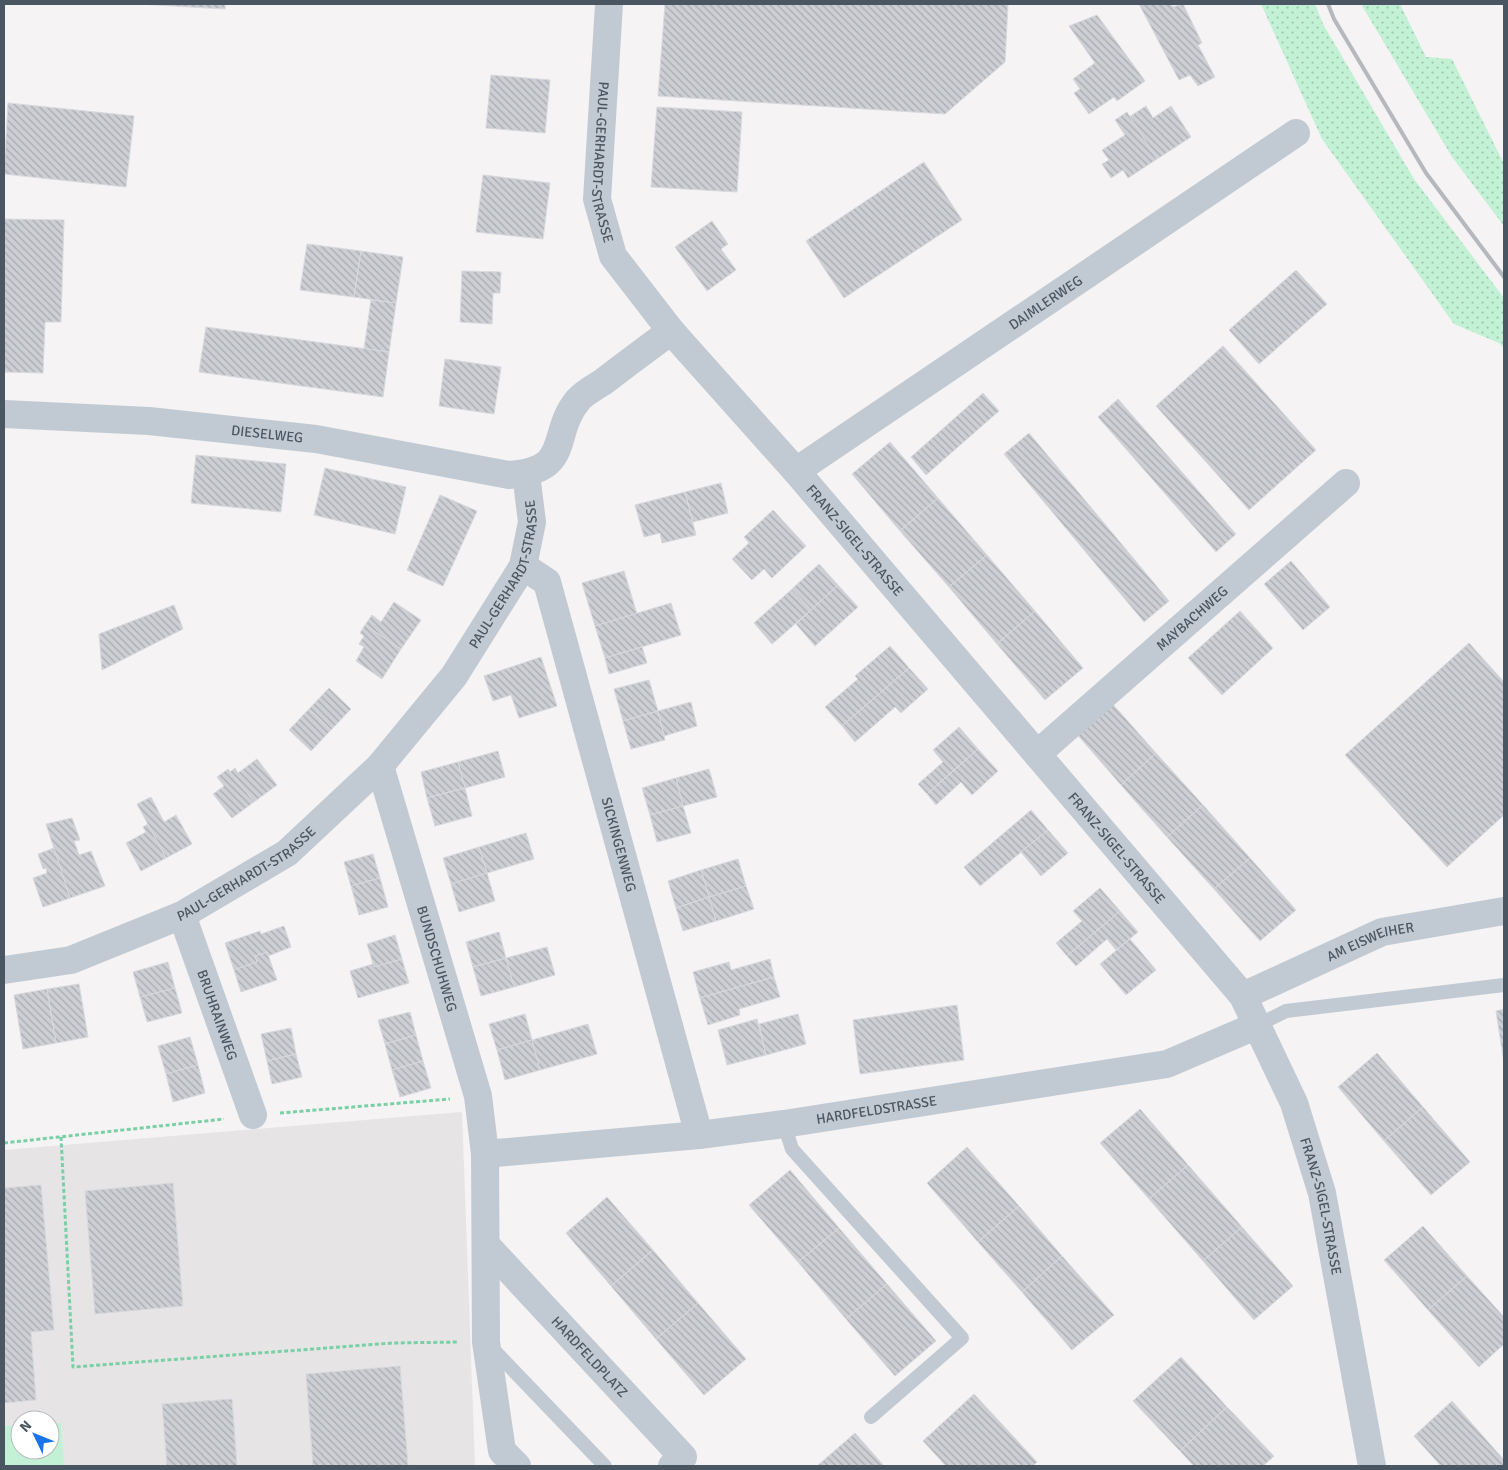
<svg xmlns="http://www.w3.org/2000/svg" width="1508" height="1470" font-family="Signika,sans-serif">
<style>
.education{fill:#e6e4e5;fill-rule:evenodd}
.grass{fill:url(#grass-dots)}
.pitch{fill:#c3f1d5}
.building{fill:url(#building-back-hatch);stroke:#d7d9de}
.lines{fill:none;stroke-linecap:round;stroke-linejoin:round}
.path{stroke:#7ad0a6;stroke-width:3;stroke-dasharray:4 2.5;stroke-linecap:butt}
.service{stroke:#c1cad2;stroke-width:14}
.minor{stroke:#c1cad2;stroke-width:28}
.rail{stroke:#b5b8bd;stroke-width:4}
.labels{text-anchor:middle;stroke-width:5;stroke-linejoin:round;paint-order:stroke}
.street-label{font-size:14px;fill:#4a5661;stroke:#fff}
</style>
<defs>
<pattern id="grass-dots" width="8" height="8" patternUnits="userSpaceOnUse" patternTransform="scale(1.25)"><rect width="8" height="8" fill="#c3f1d5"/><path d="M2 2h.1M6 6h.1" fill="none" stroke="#a0c6b0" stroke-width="1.8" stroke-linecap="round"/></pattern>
<pattern id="building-back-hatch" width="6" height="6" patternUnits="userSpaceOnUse" patternTransform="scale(1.25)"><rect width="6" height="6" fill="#cdcfd5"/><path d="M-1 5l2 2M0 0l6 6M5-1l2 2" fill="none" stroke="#a8abb0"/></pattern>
</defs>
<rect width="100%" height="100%" fill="#f5f3f3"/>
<!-- education -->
<path class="education" d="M462,1112L475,1466H4V1150ZM20,1420H50V1450H20Z"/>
<!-- grass -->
<g class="grass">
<polygon points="1261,4 1315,4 1323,24 1414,179 1504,298 1504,348 1499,343 1454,324 1322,139"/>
<polygon points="1361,4 1400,4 1426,57 1452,59 1504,164 1504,226 1452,157"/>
</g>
<!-- pitch -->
<polygon class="pitch" points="50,1423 61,1423 64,1466 4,1466 4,1426 20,1425 20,1450 50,1450"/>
<!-- building -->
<g class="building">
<polygon points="139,4 225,4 225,9"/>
<polygon points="665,4 1008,4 1005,62 945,114 658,96"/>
<polygon points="1139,4 1171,4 1173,7 1183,4 1202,43 1198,45 1215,77 1198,86 1190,75 1179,80"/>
<polygon points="1097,15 1145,81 1117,101 1114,97 1089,114 1074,93 1080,89 1073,79 1095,63 1069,26"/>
<polygon points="491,75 550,80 545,133 486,128"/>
<polygon points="8,103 134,116 126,187 4,174"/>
<polygon points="1146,106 1153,118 1171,106 1191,137 1157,159 1129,117"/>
<polygon points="657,107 742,112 737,192 651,187"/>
<polygon points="1127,112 1157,159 1128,178 1123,170 1111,178 1102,164 1109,160 1102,150 1125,135 1115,120"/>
<polygon points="924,162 962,220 844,298 806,241"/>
<polygon points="483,175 550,183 543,239 476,232"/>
<polygon points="4,219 64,220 61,322 45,322 43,373 4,372"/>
<polygon points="712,221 728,244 721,249 736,270 707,291 675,247"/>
<polygon points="307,244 361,251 354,297 300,290"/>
<polygon points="361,251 403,257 396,303 354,297"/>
<polygon points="1296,270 1327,304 1259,364 1229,330"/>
<polygon points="462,271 501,272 500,293 493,293 492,324 460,322"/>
<polygon points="371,300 396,303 389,352 364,349"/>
<polygon points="206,327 389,352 383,397 199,372"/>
<polygon points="1223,346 1316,450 1249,510 1156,406"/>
<polygon points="445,359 501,367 494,414 439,406"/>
<polygon points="983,393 999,411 926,475 911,457"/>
<polygon points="1118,399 1236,534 1216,552 1098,417"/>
<polygon points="1029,433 1169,601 1144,622 1004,454"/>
<polygon points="890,442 938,498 900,531 852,474"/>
<polygon points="196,455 286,464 281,512 191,503"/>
<polygon points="325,468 406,487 395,534 314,515"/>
<polygon points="721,483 728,513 693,522 685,492"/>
<polygon points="685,492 696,535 662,543 660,533 644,537 635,505"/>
<polygon points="440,495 477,511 443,586 407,570"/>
<polygon points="938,498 987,555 949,587 900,531"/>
<polygon points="773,510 806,546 772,578 764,569 752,580 732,559 749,543 744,537"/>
<polygon points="987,555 1035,611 997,644 949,587"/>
<polygon points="1291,561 1330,607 1303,630 1264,584"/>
<polygon points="819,564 838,585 811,610 792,589"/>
<polygon points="624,571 637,614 595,626 582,583"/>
<polygon points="838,585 858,607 815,646 796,624"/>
<polygon points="792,589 811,610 772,644 754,623"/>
<polygon points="394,602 421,620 401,649 365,625 372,615 381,622"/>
<polygon points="671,603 681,635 605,658 595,626"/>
<polygon points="174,605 183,629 102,670 99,634"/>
<polygon points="1035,611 1083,668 1045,700 997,644"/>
<polygon points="1240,611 1273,648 1222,695 1188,658"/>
<polygon points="365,625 401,649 382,679 356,661 364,647 359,644 364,636 360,633"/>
<polygon points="1469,643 1504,682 1504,815 1447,867 1345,755"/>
<polygon points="890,646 909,668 842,726 825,707 858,679 855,676"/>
<polygon points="642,647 647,663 609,674 605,658"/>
<polygon points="541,657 557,706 519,718 511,695 493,701 484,676"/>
<polygon points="909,668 928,689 901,713 895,707 855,742 842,726"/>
<polygon points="649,680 658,711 623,721 614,689"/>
<polygon points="329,688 351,709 331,730 309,709"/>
<polygon points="1110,701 1156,753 1121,785 1075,732"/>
<polygon points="691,702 697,726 664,736 658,711"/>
<polygon points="309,709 331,730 311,751 289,730"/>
<polygon points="658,711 665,740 631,749 623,721"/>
<polygon points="959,727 978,749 927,794 918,784 943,762 933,750"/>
<polygon points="978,749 998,771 972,795 961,782 936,805 927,794"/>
<polygon points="498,751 505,777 465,788 458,762"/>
<polygon points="1156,753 1203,805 1167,837 1121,785"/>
<polygon points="257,759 277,785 254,802 230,772 235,768 238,773"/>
<polygon points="458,762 465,788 427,798 421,772"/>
<polygon points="228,769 254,802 232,818 213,794 224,786 217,777"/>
<polygon points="709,769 717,797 683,806 676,778"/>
<polygon points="676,778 683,806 650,815 642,788"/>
<polygon points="465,788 472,816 435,826 427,798"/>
<polygon points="151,797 164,822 176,815 192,844 166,858 137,804"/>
<polygon points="1203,805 1250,858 1214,889 1167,837"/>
<polygon points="683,806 691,833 657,842 650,815"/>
<polygon points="1031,810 1048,830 980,886 964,867"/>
<polygon points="72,818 80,840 74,841 79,855 91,851 105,886 70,898 46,824"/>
<polygon points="148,824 166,858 141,871 126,843 146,832 143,827"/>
<polygon points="1048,830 1068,853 1041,876 1021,852"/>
<polygon points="526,833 534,859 487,873 479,847"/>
<polygon points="479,847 487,873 451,884 443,858"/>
<polygon points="54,848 70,898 43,907 33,878 47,873 46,868 43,869 38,854"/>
<polygon points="373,854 380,878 351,886 344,862"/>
<polygon points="1250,858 1296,910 1260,941 1214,889"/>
<polygon points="738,859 746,886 709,897 701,870"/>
<polygon points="701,870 709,897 676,908 668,881"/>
<polygon points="487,873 495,901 459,912 451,884"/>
<polygon points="380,878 388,907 359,915 351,886"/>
<polygon points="746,886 754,909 716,921 709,897"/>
<polygon points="1100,888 1120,911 1067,956 1056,943 1082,921 1073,911"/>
<polygon points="709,897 716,921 683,931 676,908"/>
<polygon points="1120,911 1138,932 1116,950 1107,939 1076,966 1067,956"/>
<polygon points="284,926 291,947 268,956 267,952 255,956 257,962 234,970 225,943 260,931 261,934"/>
<polygon points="499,932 506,958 473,967 466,942"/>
<polygon points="395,935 402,959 374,967 367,944"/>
<polygon points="1130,939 1156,970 1126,995 1100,964"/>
<polygon points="547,947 555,975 514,987 506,958"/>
<polygon points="267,952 277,980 241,992 234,970 257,962 255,956"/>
<polygon points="506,958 514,987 481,996 473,967"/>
<polygon points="402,959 409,983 358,998 350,971 373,964 374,967"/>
<polygon points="770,959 774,977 700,998 693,972 729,962 731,970"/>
<polygon points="168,962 175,988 140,997 133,972"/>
<polygon points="774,977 780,997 739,1009 740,1015 708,1025 700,998"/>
<polygon points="79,984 88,1037 56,1043 47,989"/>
<polygon points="175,988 182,1013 147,1022 140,997"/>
<polygon points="47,989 56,1043 23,1049 14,995"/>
<polygon points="957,1005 964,1060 860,1074 853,1020"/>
<polygon points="1504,1009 1504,1063 1496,1011"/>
<polygon points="410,1012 416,1035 385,1044 378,1020"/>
<polygon points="525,1014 532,1040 497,1050 489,1024"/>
<polygon points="798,1014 806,1044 766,1055 759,1024"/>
<polygon points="757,1019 766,1055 727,1065 718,1030"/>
<polygon points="588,1024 597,1054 540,1070 532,1040"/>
<polygon points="291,1028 296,1054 267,1061 261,1034"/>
<polygon points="416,1035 423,1061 392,1070 385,1044"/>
<polygon points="190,1037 198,1065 166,1074 158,1046"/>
<polygon points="532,1040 540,1070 505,1080 497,1050"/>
<polygon points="1377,1053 1423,1107 1384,1141 1338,1087"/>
<polygon points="296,1054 302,1077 272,1084 267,1061"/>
<polygon points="423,1061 431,1088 400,1097 392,1070"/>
<polygon points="198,1065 205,1093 173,1102 166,1074"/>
<polygon points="1423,1107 1470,1162 1431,1195 1384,1141"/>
<polygon points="1140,1109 1188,1165 1149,1199 1100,1143"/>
<polygon points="967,1147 1019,1206 978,1242 927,1183"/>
<polygon points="1188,1165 1242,1227 1203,1261 1149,1199"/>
<polygon points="790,1170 839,1228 798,1262 749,1205"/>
<polygon points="173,1183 183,1306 95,1314 85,1191"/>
<polygon points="41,1185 54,1330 31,1332 36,1400 4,1403 4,1188"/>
<polygon points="607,1197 653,1250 611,1286 566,1233"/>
<polygon points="1019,1206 1062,1256 1022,1292 978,1242"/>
<polygon points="1423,1226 1467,1276 1428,1310 1384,1260"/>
<polygon points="1242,1227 1293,1286 1254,1320 1203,1261"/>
<polygon points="839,1228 887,1284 846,1319 798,1262"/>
<polygon points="653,1250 698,1303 656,1339 611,1286"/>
<polygon points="1062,1256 1114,1315 1072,1350 1022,1292"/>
<polygon points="1467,1276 1504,1317 1504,1344 1479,1367 1428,1310"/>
<polygon points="887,1284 936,1341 895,1376 846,1319"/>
<polygon points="698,1303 746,1359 704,1395 656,1339"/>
<polygon points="1181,1357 1227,1407 1180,1451 1133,1401"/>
<polygon points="400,1366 408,1466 313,1466 306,1374"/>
<polygon points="974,1394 1037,1462 1033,1466 946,1466 923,1441"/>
<polygon points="232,1399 237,1466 167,1466 162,1404"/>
<polygon points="1452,1401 1504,1460 1504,1466 1441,1466 1414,1436"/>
<polygon points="1227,1407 1274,1456 1263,1466 1194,1466 1180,1451"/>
<polygon points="855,1433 884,1466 817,1466"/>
</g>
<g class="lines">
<!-- path -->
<g class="path">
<polyline points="280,1113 450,1099"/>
<polyline points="61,1137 73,1367 393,1343 459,1342"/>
<polyline points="4,1143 224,1119"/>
</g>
<!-- service -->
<g class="service">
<polyline points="1258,1025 1286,1011 1504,985"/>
<polyline points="784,1124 792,1149 962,1338 871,1417"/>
<polyline points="490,1346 605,1466"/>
</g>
<!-- minor -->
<g class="minor">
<path id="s1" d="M609,4L597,199L613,256L671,331L796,471L1243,996L1294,1103L1322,1193L1372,1466"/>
<path id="s2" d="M4,414L149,421L316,439L509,475C574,470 549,435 578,400C584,393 595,387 603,382C625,365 648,348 671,331"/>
<path id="s3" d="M796,471L1296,133"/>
<path id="s4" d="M523,566L547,582L699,1135"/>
<path id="s5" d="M1037,754L1346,483"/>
<path id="s6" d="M380,766L478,1096L485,1154L486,1342L502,1451L517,1466"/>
<path id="s7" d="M182,915L253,1115"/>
<path id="s8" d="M4,970L71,960L182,915L287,853L380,766L454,676L523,566L532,522L526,474"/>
<path id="s9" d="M1243,996L1382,932L1504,911"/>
<path id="s10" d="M485,1154L699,1135L784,1124L1167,1064L1258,1025"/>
<path id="s11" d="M487,1246L683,1457L672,1466"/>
</g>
<!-- rail -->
<polyline class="rail" points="1328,4 1334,19 1426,173 1504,277"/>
</g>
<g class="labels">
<!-- street labels -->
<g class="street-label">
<text dy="5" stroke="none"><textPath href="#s1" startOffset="159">PAUL-GERHARDT-STRASSE</textPath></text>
<text dy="5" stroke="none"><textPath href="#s3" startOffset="301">DAIMLERWEG</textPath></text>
<text dy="5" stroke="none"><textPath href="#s2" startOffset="264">DIESELWEG</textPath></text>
<text dy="5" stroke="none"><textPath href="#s1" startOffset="628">FRANZ-SIGEL-STRASSE</textPath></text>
<text dy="5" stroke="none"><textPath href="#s8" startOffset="669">PAUL-GERHARDT-STRASSE</textPath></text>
<text dy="5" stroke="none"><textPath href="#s5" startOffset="206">MAYBACHWEG</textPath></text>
<text dy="5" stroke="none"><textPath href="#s4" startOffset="301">SICKINGENWEG</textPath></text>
<text dy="5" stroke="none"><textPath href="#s1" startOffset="1032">FRANZ-SIGEL-STRASSE</textPath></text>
<text dy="5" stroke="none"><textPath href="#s8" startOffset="264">PAUL-GERHARDT-STRASSE</textPath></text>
<text dy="5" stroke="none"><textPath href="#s9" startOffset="139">AM EISWEIHER</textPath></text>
<text dy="5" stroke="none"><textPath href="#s6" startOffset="201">BUNDSCHUHWEG</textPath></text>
<text dy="5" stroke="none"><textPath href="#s7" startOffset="106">BRUHRAINWEG</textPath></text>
<text dy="5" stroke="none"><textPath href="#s10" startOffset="394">HARDFELDSTRASSE</textPath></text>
<text dy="5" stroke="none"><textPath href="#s1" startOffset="1452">FRANZ-SIGEL-STRASSE</textPath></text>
<text dy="5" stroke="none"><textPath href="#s11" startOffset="151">HARDFELDPLATZ</textPath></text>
</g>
</g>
<!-- border -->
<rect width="1508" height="1470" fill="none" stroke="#4a5661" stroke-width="10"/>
<!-- north arrow -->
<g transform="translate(35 1435) rotate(313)"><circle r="24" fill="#ffffff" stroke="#b7bbc0"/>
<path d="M0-4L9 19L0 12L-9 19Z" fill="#1a73e8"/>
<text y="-8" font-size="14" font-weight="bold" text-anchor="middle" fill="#4a5661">N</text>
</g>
</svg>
